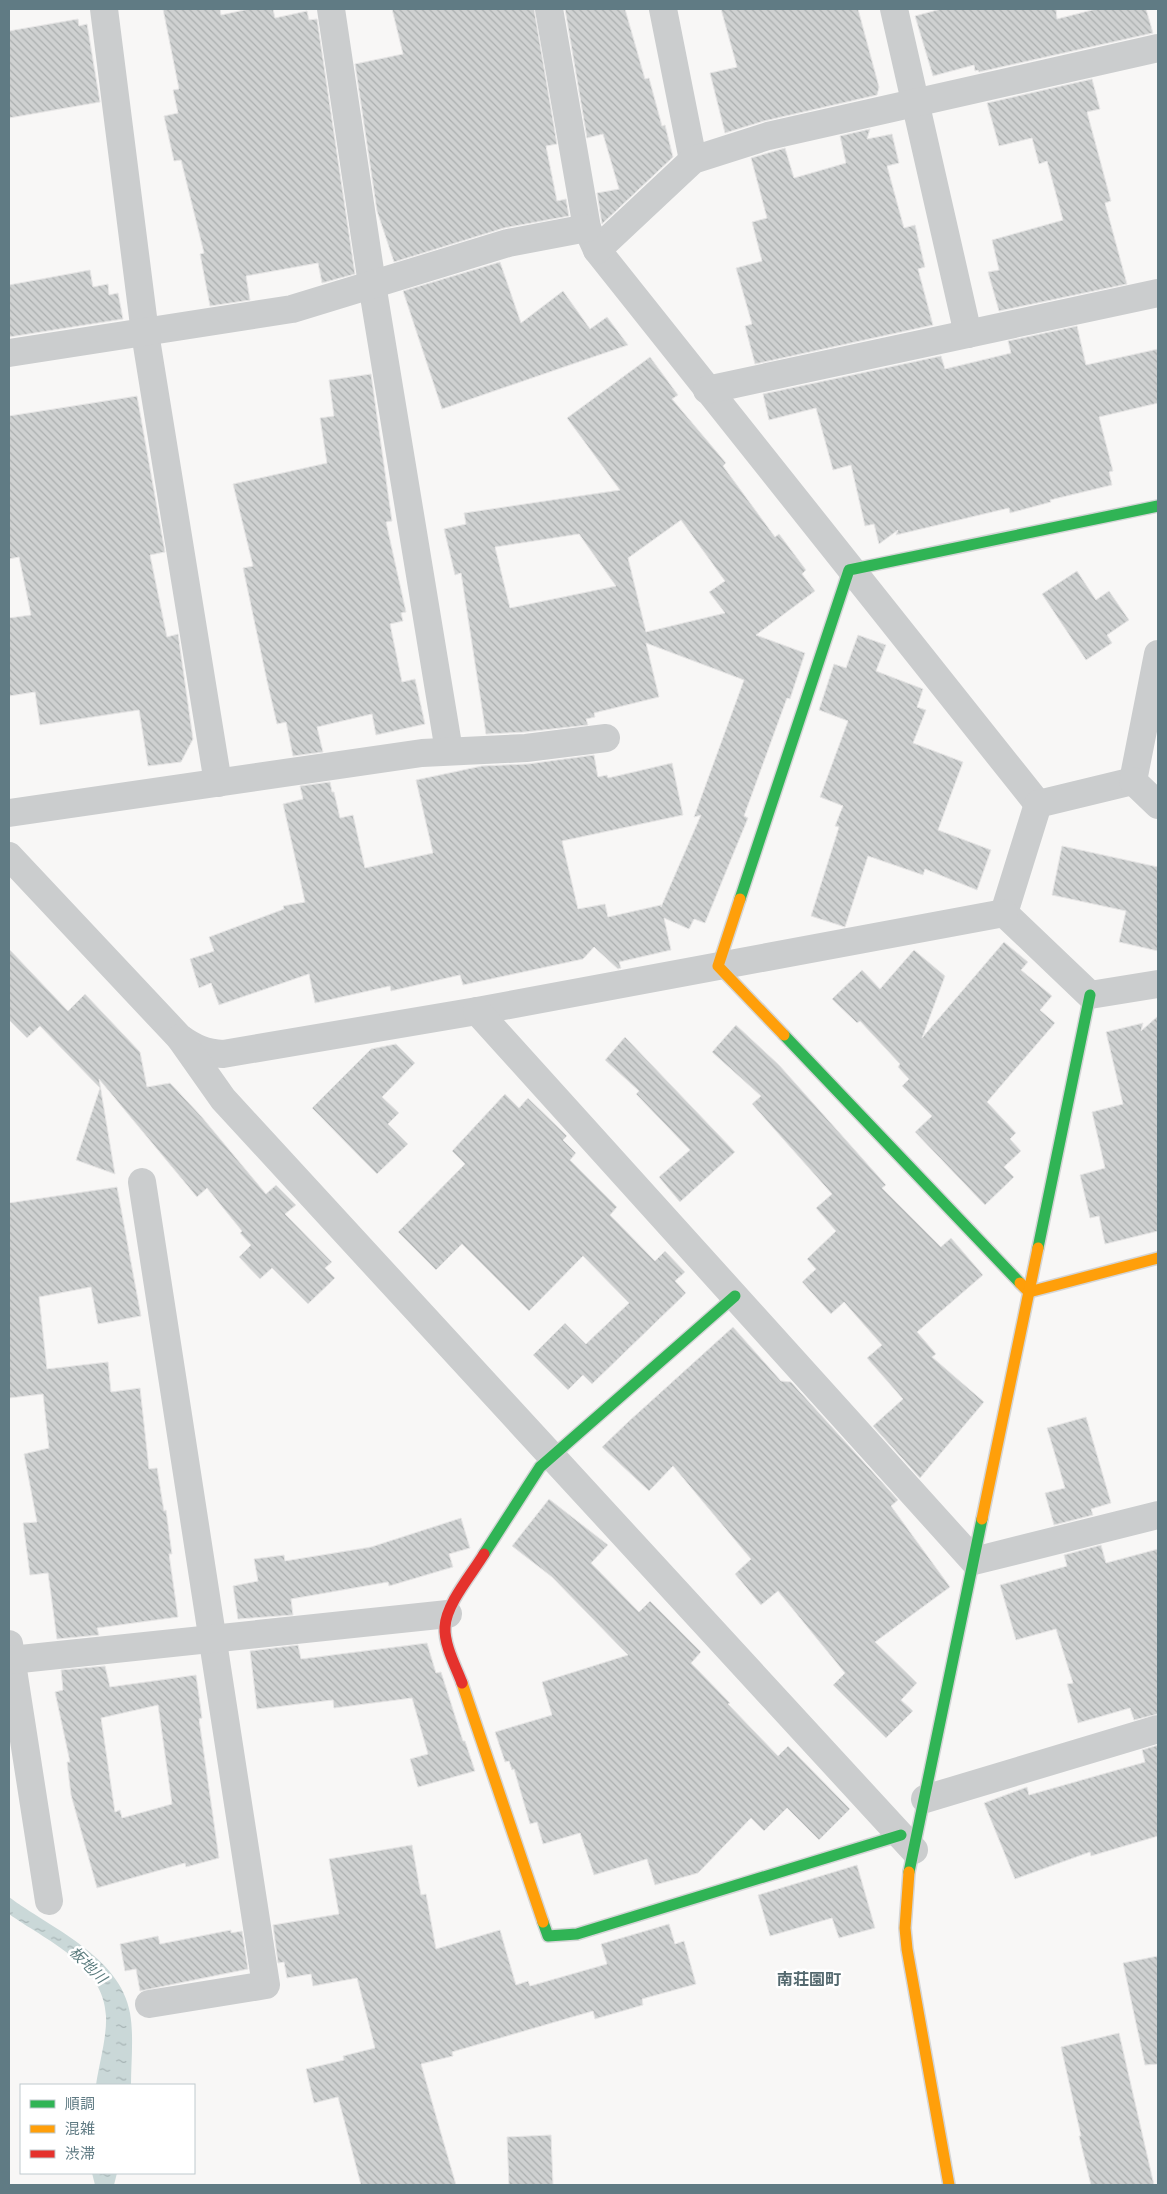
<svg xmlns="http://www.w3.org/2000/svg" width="1167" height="2194" font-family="Poppins,'Noto Sans JP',sans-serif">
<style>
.water{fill:url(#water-ripples)}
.building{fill:url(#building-back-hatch);stroke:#e7e6e6;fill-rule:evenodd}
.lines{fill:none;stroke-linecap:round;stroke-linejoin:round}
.fast-casing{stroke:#d4d5d6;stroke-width:14}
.slow-casing{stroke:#d4d5d6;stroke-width:14}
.jam-casing{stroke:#d4d5d6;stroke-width:14}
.street{stroke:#cbcdce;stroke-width:28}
.fast{stroke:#30b455;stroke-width:11}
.slow{stroke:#ff9f0a;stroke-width:11}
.jam{stroke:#e5322d;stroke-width:11}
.labels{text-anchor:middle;stroke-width:5;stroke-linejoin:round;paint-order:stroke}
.water-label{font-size:15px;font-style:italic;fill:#5b7c7e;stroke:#fff}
.quarter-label{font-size:16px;font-weight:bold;fill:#53686e;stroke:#fff}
</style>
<defs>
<pattern id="water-ripples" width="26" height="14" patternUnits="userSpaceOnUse" patternTransform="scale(1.25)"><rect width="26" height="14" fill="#cad8d8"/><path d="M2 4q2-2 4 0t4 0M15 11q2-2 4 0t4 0" fill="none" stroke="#a7b4b5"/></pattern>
<pattern id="building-back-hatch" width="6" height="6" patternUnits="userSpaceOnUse" patternTransform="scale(1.25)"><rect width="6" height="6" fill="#cfd1d1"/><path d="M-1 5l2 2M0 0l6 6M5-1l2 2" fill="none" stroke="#abafaf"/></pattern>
</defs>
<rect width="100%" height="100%" fill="#f8f7f6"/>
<!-- water -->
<g class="water">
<path d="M9,1897C49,1927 121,1957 130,2013C134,2036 131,2062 131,2085H96C99,2064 107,2037 106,2016C104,1964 45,1940 9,1914Z"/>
<polygon points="92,2173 117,2173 114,2185 95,2185"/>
</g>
<!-- building -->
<g class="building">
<polygon points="163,9 220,9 221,15 249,9 273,9 275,18 307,11 309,20 317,19 355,274 322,283 318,263 246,276 250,300 210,306 200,254 204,253 181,160 174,161 164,116 178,113 173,90 179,89"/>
<polygon points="392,9 534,9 557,144 546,146 557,201 566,199 569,216 504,228 394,262 377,211 355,64 403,54"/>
<polygon points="565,9 625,9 645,79 649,78 662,126 665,125 673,157 602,224 597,193 619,189 603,134 587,138"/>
<polygon points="721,9 858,9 879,87 877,95 764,121 725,133 710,73 737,67"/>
<polygon points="941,9 1056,9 1057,19 1096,9 1146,9 1153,33 979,72 978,70 975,71 974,65 933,76 915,16"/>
<polygon points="78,19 79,26 87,24 100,102 9,118 9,31"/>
<polygon points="1092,79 1100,109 1087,112 1111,201 1105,203 1127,284 999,311 988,272 999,270 992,240 1063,220 1047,161 1039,164 1032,138 999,146 987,103"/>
<polygon points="870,129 867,139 892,134 899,163 887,166 904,228 915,225 925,267 918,269 933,325 755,364 745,326 752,324 736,268 762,261 752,222 767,218 751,158 785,148 794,178 846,163 840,136"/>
<polygon points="500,262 521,323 563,291 590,329 607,317 628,345 442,409 403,291"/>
<polygon points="90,270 93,287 108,284 109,295 118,293 123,319 9,337 9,285"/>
<polygon points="1077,326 1086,365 1158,349 1158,403 1099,417 1113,471 1109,472 1112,485 1050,500 1051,502 1010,513 1009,508 896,535 898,530 879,544 874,524 865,526 851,465 833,470 816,408 769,420 763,394 941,356 945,369 1011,353 1008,341"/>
<path d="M650,357L678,395L672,399L726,463L723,466L775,537L779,534L806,570L802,574L815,591L756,635L805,653L790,699L787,698L744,816L748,818L705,923L694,919L689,929L664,918L671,950L619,962L621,968L618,969L594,947L583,959L463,985L460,975L391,991L390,986L315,1003L309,974L219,1005L211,983L199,988L190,959L214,951L209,937L284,909L283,906L305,902L283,804L303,799L300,786L330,782L332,792H334L340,818L353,815L365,868L433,853L416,780L482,766L528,764L594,755L598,777L607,775L608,778L672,763L683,815L562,841L578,909L605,904L608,917L661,905V907L701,815L694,817L744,680L646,643L659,697L594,713L595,717L586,719L588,725L525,732L486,734L461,573L455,575L444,529L466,524L464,513L620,490L567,418ZM681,520L725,581L709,592L725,613L646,632L628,558ZM579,534L616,586L510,608L495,547Z"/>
<polygon points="371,374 392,521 386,522 406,612 401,613 403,621 390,624 402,682 415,679 425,724 376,735 372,714 317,727 323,752 293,756 286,722 277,724 267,681 243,568 253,566 233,484 327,463 320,418 334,416 329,380"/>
<polygon points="137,396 165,552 150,555 167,637 178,634 193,739 181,762 148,766 139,710 40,725 35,692 9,696 9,618 31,615 19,557 9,559 9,416"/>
<polygon points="1077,571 1096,600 1109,591 1129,620 1107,635 1112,643 1086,660 1042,594"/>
<polygon points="858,635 886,645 876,671 923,689 917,707 926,710 913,743 963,762 938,830 991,850 977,890 925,869 923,875 868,856 845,927 811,916 839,827 835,826 843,806 820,797 848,721 819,710 834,664 846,668"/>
<polygon points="1062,846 1158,867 1158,951 1119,942 1126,911 1052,895"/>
<polygon points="1004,942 1028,962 1021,970 1052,996 1040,1010 1055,1023 987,1102 1016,1133 1010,1139 1021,1151 1004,1167 1014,1177 985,1205 915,1132 932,1116 902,1086 909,1079 898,1067 900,1064 860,1021 857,1023 832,999 862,970 880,989 914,950 945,976 922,1038"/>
<polygon points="9,949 68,1011 85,994 140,1052 147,1087 170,1083 201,1116 266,1194 276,1185 296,1205 285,1214 332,1262 325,1268 335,1278 308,1304 272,1268 260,1279 239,1257 251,1245 240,1233 242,1231 207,1188 197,1197 99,1079 115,1174 76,1160 100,1088 40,1026 27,1038 9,1020"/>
<polygon points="1158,1016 1158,1231 1105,1244 1099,1216 1090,1218 1080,1175 1105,1168 1092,1112 1123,1104 1106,1032 1143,1023 1141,1031"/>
<polygon points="736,1025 779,1065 886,1185 882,1188 941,1247 951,1238 983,1275 917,1332 936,1354 932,1357 984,1402 920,1478 873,1426 903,1399 867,1358 882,1345 844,1302 831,1314 802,1282 816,1269 807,1259 836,1231 816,1208 832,1194 752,1104 761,1096 712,1052"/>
<polygon points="625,1037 735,1152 680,1202 659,1177 690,1150 636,1094 639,1091 605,1060"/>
<polygon points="396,1044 415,1063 382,1097 399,1113 388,1124 408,1144 377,1174 312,1108 371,1049"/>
<polygon points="505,1094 519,1108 528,1098 567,1136 563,1140 576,1153 570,1160 617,1207 610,1215 655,1261 665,1251 685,1272 675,1281 686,1293 592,1384 583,1375 568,1390 533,1355 565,1323 586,1344 629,1303 583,1256 529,1311 462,1244 436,1270 398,1232 465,1164 452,1151"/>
<polygon points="117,1187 141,1316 98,1324 91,1287 39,1297 47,1369 108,1362 111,1392 140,1388 149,1469 157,1468 164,1511 166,1510 172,1554 169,1554 178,1617 97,1628 99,1635 57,1639 48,1573 30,1575 23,1523 37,1522 24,1454 49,1448 43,1394 9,1398 9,1203"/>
<polygon points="733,1327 781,1381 791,1382 898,1500 891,1506 950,1587 875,1642 917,1683 901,1700 913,1711 886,1738 833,1685 845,1673 778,1591 761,1605 735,1574 751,1559 673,1466 649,1491 602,1447 628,1422"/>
<polygon points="1086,1417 1111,1503 1091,1509 1093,1515 1054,1525 1045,1493 1065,1488 1047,1428"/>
<polygon points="549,1499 608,1545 591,1563 639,1612 650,1601 701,1652 691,1663 730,1703 728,1704 778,1756 788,1746 850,1809 819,1840 787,1808 764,1831 751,1818 698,1873 655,1885 647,1859 594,1875 580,1833 543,1844 537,1822 530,1824 514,1769 512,1770 509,1761 505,1762 495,1732 552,1715 542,1682 628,1655 552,1577 512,1546"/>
<polygon points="461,1518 470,1548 449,1554 453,1567 389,1586 388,1582 291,1599 293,1615 238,1619 233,1586 258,1581 254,1559 284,1555 285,1561 371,1547"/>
<polygon points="1101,1545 1106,1563 1158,1549 1158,1714 1134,1720 1130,1708 1078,1723 1067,1684 1073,1683 1056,1629 1016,1640 1000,1585 1067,1566 1064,1555"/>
<polygon points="427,1643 436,1673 441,1672 463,1741 465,1741 475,1771 418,1787 410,1759 428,1754 412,1698 334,1708 333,1700 257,1709 250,1651 298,1645 301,1659"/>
<path d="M105,1666L110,1687L196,1675L202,1718L199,1719L219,1858L186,1867L185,1863L97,1888L71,1795L67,1762H70L55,1692L63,1690L61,1670ZM158,1705L172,1804L122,1818L120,1810L115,1812L101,1718Z"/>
<polygon points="1158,1745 1158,1836 1091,1856 1090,1852 1015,1879 984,1803 1027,1787 1029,1795 1145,1762 1142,1750"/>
<polygon points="412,1845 421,1895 426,1894 436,1949 500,1930 516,1985 528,1981 530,1986 607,1964 601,1944 669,1924 675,1944 684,1941 696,1984 642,1999 643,2005 595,2019 593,2011 452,2052 453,2056 421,2064 456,2185 361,2185 338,2097 314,2103 306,2069 344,2060 343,2056 375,2048 357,1978 313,1986 311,1974 287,1978 284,1962 278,1963 273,1925 339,1914 329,1859"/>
<polygon points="857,1865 875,1928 839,1938 832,1918 770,1936 758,1895"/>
<polygon points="231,1930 231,1933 242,1931 248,1969 140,1991 136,1969 125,1971 120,1944 158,1936 160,1944"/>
<polygon points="1158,1956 1158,2064 1145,2065 1123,1963"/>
<polygon points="1119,2033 1154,2185 1091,2185 1079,2136 1081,2136 1061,2047"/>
<polygon points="551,2135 553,2185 509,2185 507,2137"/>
</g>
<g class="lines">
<!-- fast casing -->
<g class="fast-casing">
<g id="fast">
<polyline points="740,899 849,570 1158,506"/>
<polyline points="784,1035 1020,1283"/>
<polyline points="1038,1248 1090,995"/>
<polyline points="484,1554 540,1467 735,1296"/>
<polyline points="909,1872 982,1519"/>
<polyline points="543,1922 548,1936 577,1934 901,1835"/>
</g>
</g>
<!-- slow casing -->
<g class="slow-casing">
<g id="slow">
<polyline points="740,899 718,966 784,1035"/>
<polyline points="1020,1283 1029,1292 1158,1258"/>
<polyline points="982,1519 1038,1248"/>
<polyline points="462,1683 543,1922"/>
<polyline points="909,1872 905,1928 907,1949 949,2185"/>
</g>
</g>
<!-- jam casing -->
<g class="jam-casing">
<path id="jam" d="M462,1683C456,1667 444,1645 445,1627C446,1604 472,1574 484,1554"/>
</g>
<!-- street -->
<g class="street">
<polyline points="104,9 145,333 218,783"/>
<polyline points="331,9 372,284 449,751"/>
<polyline points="549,9 587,228 597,250 1038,804"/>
<polyline points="663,9 693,160"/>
<polyline points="894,9 968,334"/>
<polyline points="597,250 693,160 768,136 1158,48"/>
<polyline points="9,353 292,309 508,243 587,228"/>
<polyline points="707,390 1158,293"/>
<polyline points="1133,781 1038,804 1004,913 1090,995 1158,984"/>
<polyline points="1133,781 1158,654"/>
<polyline points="1133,781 1158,805"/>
<polyline points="9,813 422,753 526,748 606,738"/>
<path d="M9,856L180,1038C194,1048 205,1053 223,1054L477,1011L1004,913"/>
<polyline points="477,1011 974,1561 1158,1515"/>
<polyline points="180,1038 223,1099 914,1850"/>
<polyline points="142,1182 266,1985 149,2004"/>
<polyline points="9,1644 49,1901"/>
<polyline points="11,1660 448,1614"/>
<polyline points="925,1799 1158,1729"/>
</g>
<!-- fast -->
<use href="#fast" class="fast"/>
<!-- slow -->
<use href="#slow" class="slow"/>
<!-- jam -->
<use href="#jam" class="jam"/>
</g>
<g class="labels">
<!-- water labels -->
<g class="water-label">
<text transform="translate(88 1965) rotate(45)" y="5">板地川</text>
</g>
<!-- quarter labels -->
<g class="quarter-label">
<text x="809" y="1985">南荘園町</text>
</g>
</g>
<!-- border -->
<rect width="1167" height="2194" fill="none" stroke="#607b84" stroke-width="20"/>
<!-- legend -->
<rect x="20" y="2084" width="175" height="90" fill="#ffffff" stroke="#bfcace"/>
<rect x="30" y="2100" width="25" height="8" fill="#30b455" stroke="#bfcace"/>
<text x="65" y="2109" font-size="15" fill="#607b84">順調</text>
<rect x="30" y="2125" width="25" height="8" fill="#ff9f0a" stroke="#bfcace"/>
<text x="65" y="2134" font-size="15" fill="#607b84">混雑</text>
<rect x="30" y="2150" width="25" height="8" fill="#e5322d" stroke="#bfcace"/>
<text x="65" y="2159" font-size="15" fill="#607b84">渋滞</text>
</svg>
